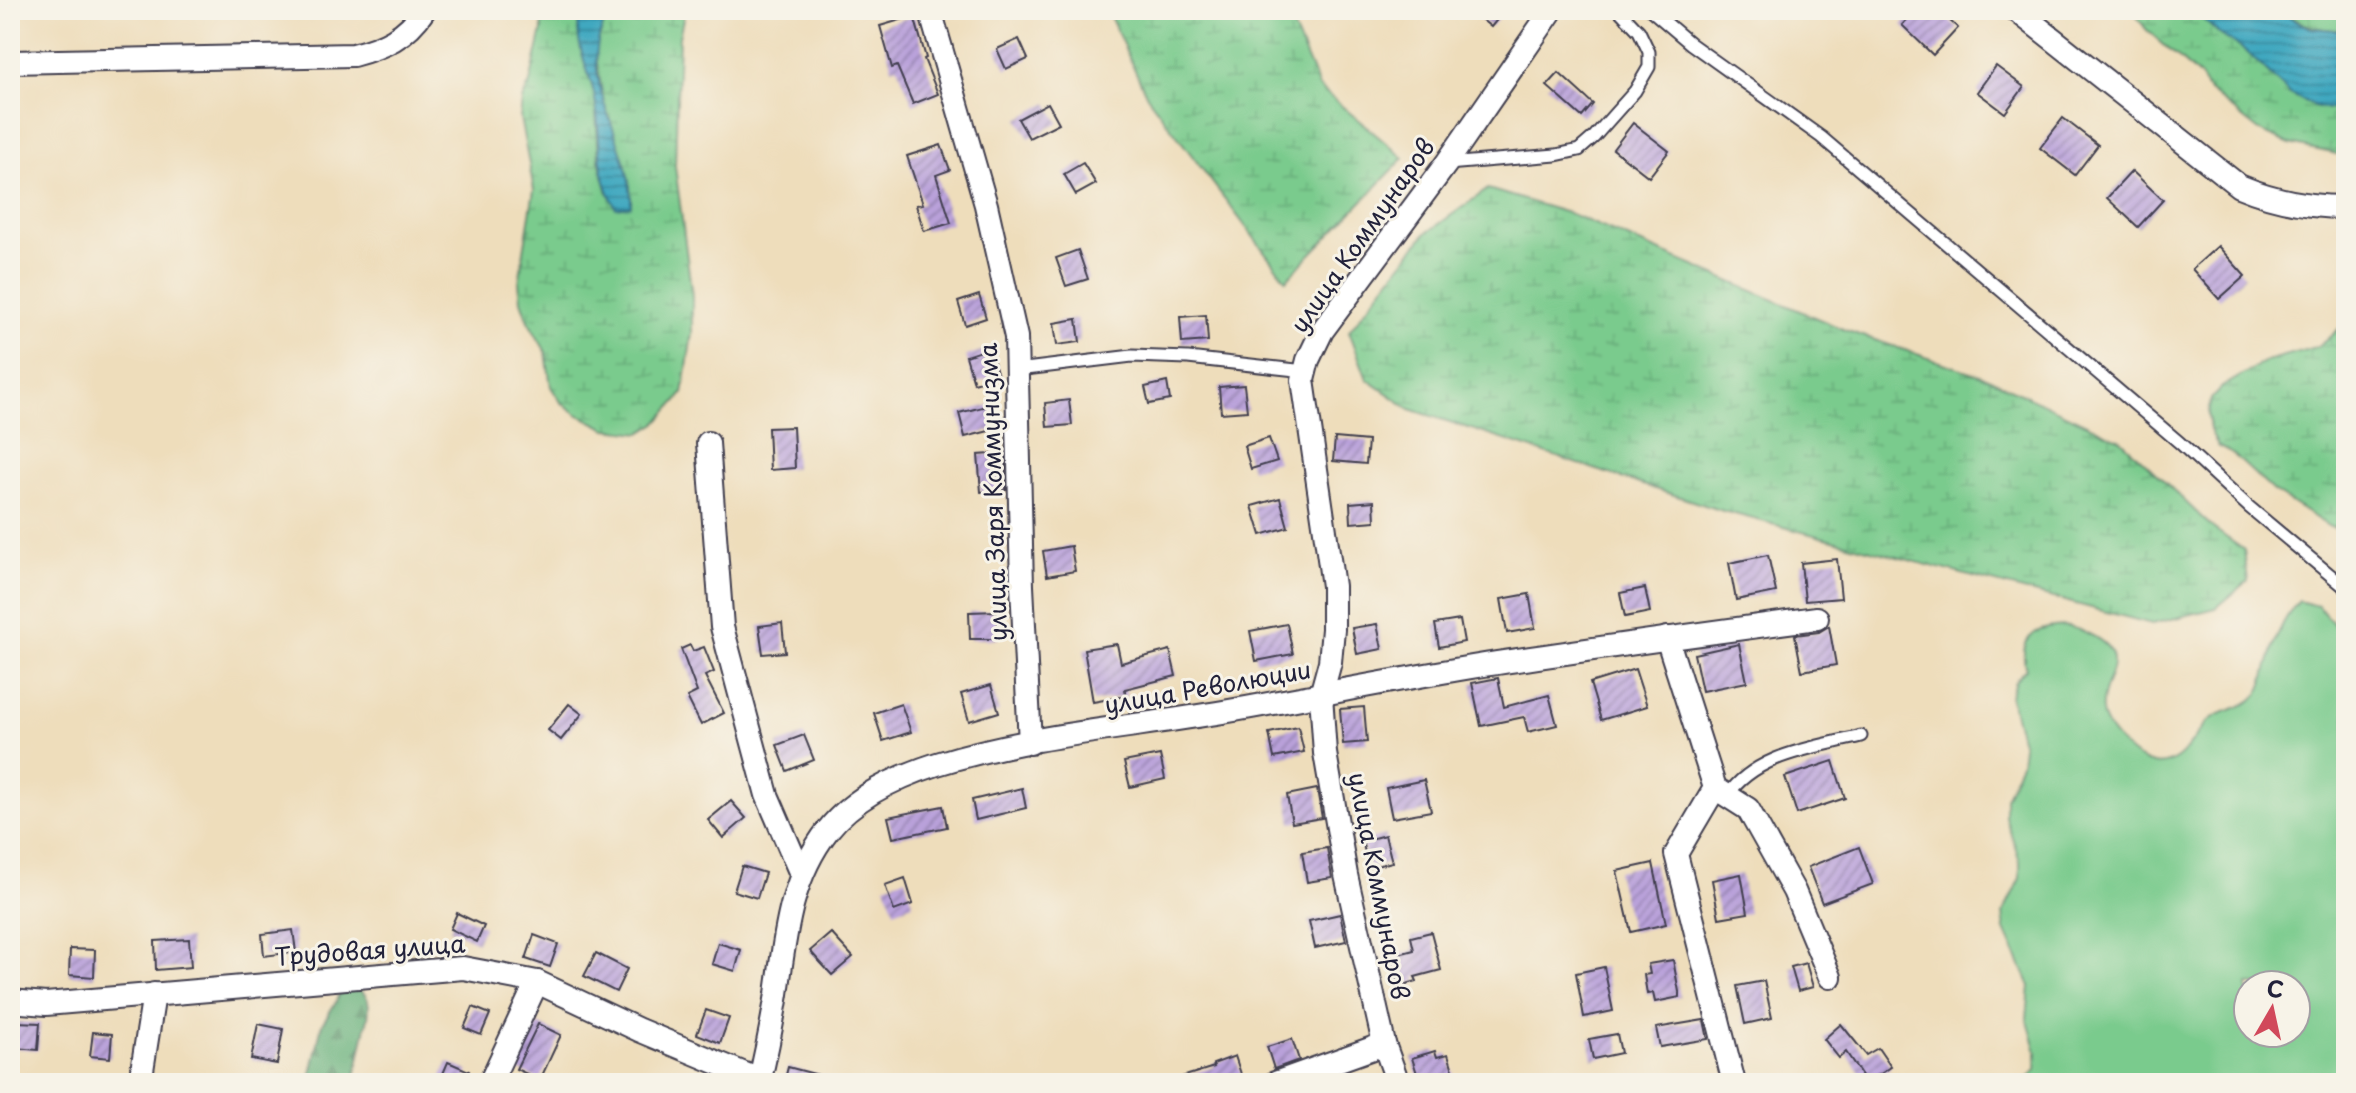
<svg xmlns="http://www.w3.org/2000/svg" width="2356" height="1093" font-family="'Playpen Sans',sans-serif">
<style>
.grass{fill:#7acb8d;stroke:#4e7664;stroke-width:2;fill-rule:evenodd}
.forest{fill:url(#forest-firs);stroke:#42685a;stroke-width:2}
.wetland{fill:url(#wetland-marsh);stroke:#4e7664;stroke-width:2}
.water{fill:url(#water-rules);stroke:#31657e;stroke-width:2}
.building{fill:url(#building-hatch)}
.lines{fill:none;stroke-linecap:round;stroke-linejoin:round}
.lane-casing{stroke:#413e4e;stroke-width:15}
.street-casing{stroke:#413e4e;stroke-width:26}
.lane{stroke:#fff;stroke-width:11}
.street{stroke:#fff;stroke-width:22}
.labels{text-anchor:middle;stroke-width:6;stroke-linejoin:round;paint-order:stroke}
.street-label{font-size:24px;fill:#22223b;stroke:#f7f3e8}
</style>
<defs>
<pattern id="forest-firs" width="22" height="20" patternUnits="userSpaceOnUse" patternTransform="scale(2)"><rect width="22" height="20" fill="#63af78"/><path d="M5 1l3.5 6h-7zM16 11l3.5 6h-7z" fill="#518e64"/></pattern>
<pattern id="wetland-marsh" width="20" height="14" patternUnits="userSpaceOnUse" patternTransform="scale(2)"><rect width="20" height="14" fill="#7acb8d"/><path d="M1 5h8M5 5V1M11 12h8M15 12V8" fill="none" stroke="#69ae7b"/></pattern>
<pattern id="water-rules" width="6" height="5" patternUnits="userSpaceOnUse" patternTransform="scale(2)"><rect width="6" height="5" fill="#40a8c0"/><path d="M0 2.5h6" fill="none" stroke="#35889d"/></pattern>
<pattern id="building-hatch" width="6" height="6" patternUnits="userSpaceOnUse" patternTransform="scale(2)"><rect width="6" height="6" fill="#b9a1da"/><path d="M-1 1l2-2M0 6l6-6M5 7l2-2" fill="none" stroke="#9683b2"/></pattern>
</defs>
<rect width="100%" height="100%" fill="#f7f3e8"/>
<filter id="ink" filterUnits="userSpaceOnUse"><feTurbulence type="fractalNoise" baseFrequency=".0125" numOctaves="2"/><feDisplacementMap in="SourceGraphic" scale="16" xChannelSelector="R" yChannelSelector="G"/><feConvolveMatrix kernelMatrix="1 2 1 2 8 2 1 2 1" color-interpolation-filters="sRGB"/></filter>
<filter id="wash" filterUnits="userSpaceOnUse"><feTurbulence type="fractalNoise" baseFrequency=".006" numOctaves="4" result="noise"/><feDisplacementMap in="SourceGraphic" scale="32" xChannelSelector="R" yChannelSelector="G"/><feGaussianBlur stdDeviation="1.8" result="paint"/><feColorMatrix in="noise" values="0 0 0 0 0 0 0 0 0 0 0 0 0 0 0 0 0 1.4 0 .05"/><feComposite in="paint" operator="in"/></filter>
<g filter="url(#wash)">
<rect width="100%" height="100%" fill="#edb"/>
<!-- grass -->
<path class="grass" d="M2299,601L2318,606L2346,639V1083H2023L2036,1070L2037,1052L2027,1018L2030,986L2005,930L2003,914L2020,878V862L2005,816V798L2021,763L2023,746L2010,696L2015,681L2026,669C2020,649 2026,632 2048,628C2064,624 2074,627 2089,634C2139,658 2094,682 2103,717C2106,729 2124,748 2134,755C2144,761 2155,768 2168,763C2188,756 2194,733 2210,720C2224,708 2245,710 2258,694C2264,687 2265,675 2268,666C2275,641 2281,620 2299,601ZM2248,985H2296V1033H2248Z"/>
<!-- forest -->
<path class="forest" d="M341,985C382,988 367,1017 362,1045C359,1058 358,1070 352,1083H309L322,1024L336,1002Z"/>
<!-- wetland -->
<g class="wetland">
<polygon points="540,10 582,10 578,17 581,49 595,95 599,160 608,193 604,105 595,51 605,20 612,10 685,10 679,37 675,166 692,296 692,334 683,394 658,422 641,433 607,429 577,414 561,402 551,387 546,352 528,321 521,301 519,282 534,190 520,118 522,100 530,83 542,30"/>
<polygon points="1107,10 1286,10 1319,87 1404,158 1286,280 1147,96"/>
<polygon points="2132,10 2193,10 2218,33 2247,52 2290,94 2314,106 2346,112 2346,156 2290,144 2259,131 2209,91 2199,76 2146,29"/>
<path d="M2282,10H2346V31C2318,29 2304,28 2282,10Z"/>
<polygon points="1488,189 1571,214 1845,330 1988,378 2121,440 2213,528 2244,550 2248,581 2216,608 2152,624 1723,511 1410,409 1367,379 1349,331 1425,234"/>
<polygon points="2346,323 2346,530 2345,530 2330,527 2273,491 2234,455 2218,446 2210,430 2208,415 2211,399 2222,387 2266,361 2319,346"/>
</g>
<!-- water -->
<g class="water">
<path d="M582,10H612C567,72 634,142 631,206L616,208C593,166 603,136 594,94C589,68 570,36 582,10Z"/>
<polygon points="2193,10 2282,10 2295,21 2311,28 2346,31 2346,112 2314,106 2290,94 2247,52 2218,33"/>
</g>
<g id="blocks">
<!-- building -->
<g class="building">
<polygon points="1470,10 1505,10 1491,27"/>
<polygon points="1916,10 1938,10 1958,28 1933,55 1902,25"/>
<polygon points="914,16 926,58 924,59 938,94 913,104 897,66 892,68 880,26"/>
<polygon points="1019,39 1028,59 1006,69 997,49"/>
<polygon points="1996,66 2024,87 2005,113 1977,92"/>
<polygon points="1559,73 1593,104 1582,117 1547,86"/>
<polygon points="1048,103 1059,123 1029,138 1018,119"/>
<polygon points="2063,118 2098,145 2075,175 2040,148"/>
<polygon points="1633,123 1669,151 1649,177 1613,149"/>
<polygon points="941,145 950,170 936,175 951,223 924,231 916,205 923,204 907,156"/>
<polygon points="1083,163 1096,184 1076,195 1064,174"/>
<polygon points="2132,171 2163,200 2138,227 2107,198"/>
<polygon points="2218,246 2245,276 2219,299 2192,269"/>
<polygon points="1078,250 1088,279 1066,286 1056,258"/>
<polygon points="979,295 986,318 965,325 958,302"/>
<polygon points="1206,315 1208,341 1182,343 1180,317"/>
<polygon points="1077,319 1080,342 1057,345 1054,323"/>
<polygon points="990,348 998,376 974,383 966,356"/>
<polygon points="1167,382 1170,400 1149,404 1145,387"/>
<polygon points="1244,385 1247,411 1221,413 1219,387"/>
<polygon points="1069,400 1072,425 1047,427 1045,403"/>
<polygon points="990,405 997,429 965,437 959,413"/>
<polygon points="793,427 795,468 770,470 768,428"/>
<polygon points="1269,438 1277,461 1251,469 1244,446"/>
<polygon points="1335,438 1368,441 1366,464 1333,461"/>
<polygon points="1005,453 1006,490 981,492 978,455"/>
<polygon points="1280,498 1288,527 1261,535 1252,506"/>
<polygon points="1374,501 1375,521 1351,523 1350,503"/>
<polygon points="1071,546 1075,571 1047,576 1043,551"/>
<polygon points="1768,555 1776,592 1736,600 1729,563"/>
<polygon points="1837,559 1841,598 1805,601 1801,563"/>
<polygon points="1645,588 1650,612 1625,617 1620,593"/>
<polygon points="1529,594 1535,628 1507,633 1501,599"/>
<polygon points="998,611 998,639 970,639 969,612"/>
<polygon points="1460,620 1464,642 1439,647 1435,624"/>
<polygon points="782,623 785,652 763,654 759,626"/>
<polygon points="1287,624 1293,654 1256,661 1250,631"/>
<polygon points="1377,624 1382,649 1357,654 1352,628"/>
<polygon points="1829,626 1836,665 1802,671 1795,635 1819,632"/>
<polygon points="1117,644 1121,663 1170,650 1176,676 1125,689 1126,696 1093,702 1084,649"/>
<polygon points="1739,644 1747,682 1702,691 1694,654"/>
<polygon points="690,645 693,651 704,647 714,672 705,676 724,713 701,725 687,697 697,692 681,649"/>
<polygon points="1635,669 1647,706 1601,720 1590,683"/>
<polygon points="1498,678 1504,707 1549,695 1557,725 1528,732 1524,717 1481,726 1472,683"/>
<polygon points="991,685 999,712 969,721 961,694"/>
<polygon points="569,704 582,714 561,740 548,730"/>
<polygon points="901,704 911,732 883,741 874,713"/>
<polygon points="1364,707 1367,742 1343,744 1340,709"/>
<polygon points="1298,727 1304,752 1274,758 1269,733"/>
<polygon points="804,735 814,760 787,771 777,745"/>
<polygon points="1160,755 1165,779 1130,787 1124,762"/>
<polygon points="1833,761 1845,798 1797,814 1785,777"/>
<polygon points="1424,780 1431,811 1392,818 1386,788"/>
<polygon points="1022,788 1026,808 976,820 972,800"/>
<polygon points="1317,789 1322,818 1292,823 1287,795"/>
<polygon points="731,801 746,818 723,838 708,820"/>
<polygon points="943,806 947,827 893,838 888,817"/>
<polygon points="1385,835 1392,862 1369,868 1362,841"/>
<polygon points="1859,847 1873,884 1822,903 1808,867"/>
<polygon points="1327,848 1332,878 1307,882 1302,852"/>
<polygon points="1653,863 1666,924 1631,932 1617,871"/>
<polygon points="742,866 765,873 757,898 734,891"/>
<polygon points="1741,874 1748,913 1719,918 1712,880"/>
<polygon points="905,878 913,904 894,911 885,885"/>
<polygon points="457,913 484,926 477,942 450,929"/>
<polygon points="1340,914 1346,941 1315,948 1309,921"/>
<polygon points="293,930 296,952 264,956 262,934"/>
<polygon points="1431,932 1441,970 1415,977 1417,981 1399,986 1391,956 1414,950 1411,937"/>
<polygon points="831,933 853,957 832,975 810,951"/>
<polygon points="534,935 558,944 550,967 526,959"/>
<polygon points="189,939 191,967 156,970 155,941"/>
<polygon points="718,943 741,950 735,971 712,964"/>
<polygon points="70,949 95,950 94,977 69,975"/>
<polygon points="596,953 627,969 616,992 584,976"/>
<polygon points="1673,960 1680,997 1655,1002 1653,993 1647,994 1644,975 1650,974 1648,964"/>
<polygon points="1806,963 1813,987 1798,991 1791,967"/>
<polygon points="1604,967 1613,1011 1584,1017 1576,973"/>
<polygon points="1764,981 1772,1018 1745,1024 1737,986"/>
<polygon points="473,1007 490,1014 481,1035 464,1028"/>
<polygon points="706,1010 729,1018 720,1043 697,1034"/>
<polygon points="1704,1020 1708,1039 1660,1047 1656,1028"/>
<polygon points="16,1022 40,1023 38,1050 14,1048"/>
<polygon points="258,1024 283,1029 277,1064 251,1059"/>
<polygon points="538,1024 561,1035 540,1080 516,1069"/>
<polygon points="1841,1024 1866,1055 1878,1048 1891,1067 1867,1083 1846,1052 1839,1058 1824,1039"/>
<polygon points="93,1032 112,1034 110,1058 90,1056"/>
<polygon points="1617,1034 1621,1053 1593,1059 1589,1039"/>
<polygon points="1292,1039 1299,1060 1274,1069 1267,1047"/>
<polygon points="1435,1051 1437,1057 1448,1054 1457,1083 1420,1083 1412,1058"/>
<polygon points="1235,1056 1243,1080 1234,1083 1172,1083 1172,1080 1214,1067 1213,1064"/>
<polygon points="448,1062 469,1071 464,1083 439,1083"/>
<polygon points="788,1067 830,1078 829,1083 784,1083"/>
</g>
</g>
</g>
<g filter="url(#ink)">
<use href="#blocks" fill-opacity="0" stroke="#413e4e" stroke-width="2"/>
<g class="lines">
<!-- lane casing -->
<g class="lane-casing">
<g id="lane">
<polyline points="1651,10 1691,44 1821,137 2180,443 2249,507 2346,588"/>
<polyline points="1447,164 1556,155 1579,150 1594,137 1635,91 1649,67 1649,52 1639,31 1619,10"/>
<polyline points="1017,370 1132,356 1188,358 1305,371"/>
<path d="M1727,796C1757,753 1814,748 1861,736"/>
</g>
</g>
<!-- street casing -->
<g class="street-casing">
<g id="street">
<polyline points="930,10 986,205 1016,337 1022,586 1030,743"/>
<path d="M2016,10L2239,186C2275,201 2308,207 2346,207"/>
<path d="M10,62L353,55C384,47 406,37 424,10"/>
<polyline points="708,443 722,627 767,795 801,874"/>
<polyline points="1667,638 1715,788 1676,854 1734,1083"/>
<polyline points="1715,788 1748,809 1794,891 1830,977"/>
<polyline points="10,1001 46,1004 463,968 537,982 639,1030 759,1080"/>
<polyline points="140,1083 154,994"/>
<polyline points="490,1083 537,982"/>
<path d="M759,1083C766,1054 772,1024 777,994C785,935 790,879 828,830C855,796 897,777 937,764C1029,735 1129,728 1223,712C1310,697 1397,679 1484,665C1595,648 1706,633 1817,618"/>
<polyline points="1275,1083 1384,1044"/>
<polyline points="1398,1083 1384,1044 1346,875 1325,753 1321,695 1330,662 1333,629 1333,586 1303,380 1308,360 1322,331 1446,164 1552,10"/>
</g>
</g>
<!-- lane -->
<use href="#lane" class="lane"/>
<!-- street -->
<use href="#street" class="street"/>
</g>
</g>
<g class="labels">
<!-- street labels -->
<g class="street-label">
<text transform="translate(1363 236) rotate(-55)" y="8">улица Коммунаров</text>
<text transform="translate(994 492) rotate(-92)" y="8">улица Заря Коммунизма</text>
<text transform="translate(1208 688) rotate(-10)" y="8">улица Революции</text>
<text transform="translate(1378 886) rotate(79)" y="8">улица Коммунаров</text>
<text transform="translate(370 951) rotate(-4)" y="8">Трудовая улица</text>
</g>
</g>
<!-- margin -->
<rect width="2356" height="1093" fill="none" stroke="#f7f3e8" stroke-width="40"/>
<!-- north arrow -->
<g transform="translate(2272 1009) rotate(9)"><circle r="38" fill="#f7f3e8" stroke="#a29fa3" stroke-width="2"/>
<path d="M0-6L14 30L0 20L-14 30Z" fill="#d1495b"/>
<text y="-12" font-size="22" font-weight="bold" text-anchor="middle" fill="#22223b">С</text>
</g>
</svg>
